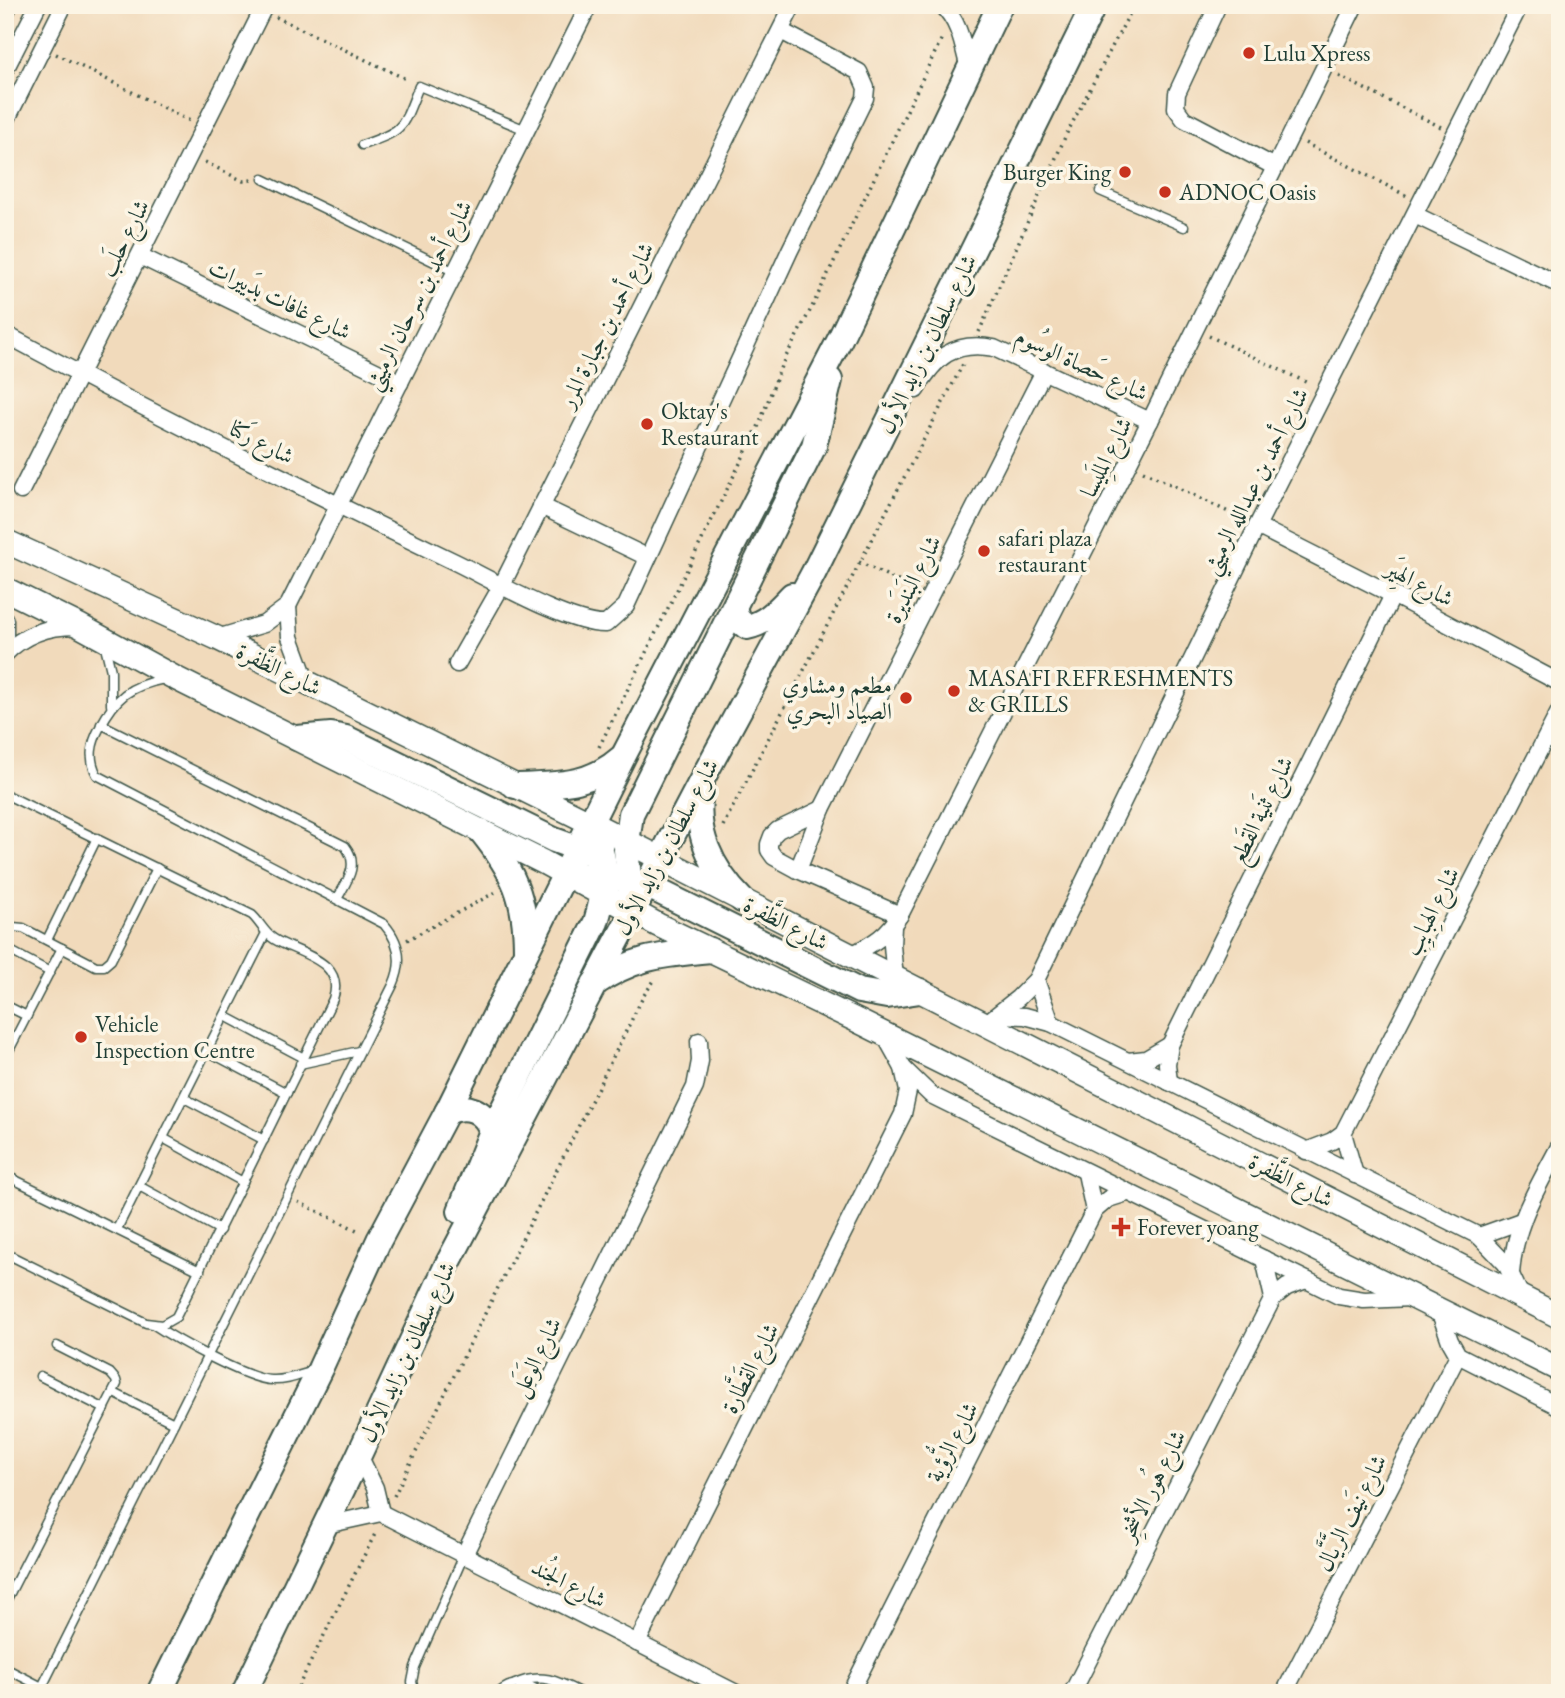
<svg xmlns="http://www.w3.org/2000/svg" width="1565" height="1698" font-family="'EB Garamond',Amiri,serif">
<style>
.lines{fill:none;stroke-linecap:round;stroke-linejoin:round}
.lane-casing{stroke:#3e5548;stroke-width:11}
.street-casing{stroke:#3e5548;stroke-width:19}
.secondary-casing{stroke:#3e5548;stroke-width:26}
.primary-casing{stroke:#3e5548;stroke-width:28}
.path{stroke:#3e5548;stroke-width:3.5;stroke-dasharray:2 5;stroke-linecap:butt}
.lane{stroke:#fff;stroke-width:8}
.street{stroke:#fff;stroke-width:16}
.secondary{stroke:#fff;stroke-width:23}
.primary{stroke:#fff;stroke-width:24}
.poi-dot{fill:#c8321e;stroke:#fcf5e5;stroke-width:2.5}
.labels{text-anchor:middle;stroke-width:7;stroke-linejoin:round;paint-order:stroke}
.poi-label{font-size:23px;fill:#1f3d34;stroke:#fcf5e5;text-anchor:start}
.street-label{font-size:23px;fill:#1f3d34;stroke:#fcf5e5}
</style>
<rect width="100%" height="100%" fill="#fcf5e5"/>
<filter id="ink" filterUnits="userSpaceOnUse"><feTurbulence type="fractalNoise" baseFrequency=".0143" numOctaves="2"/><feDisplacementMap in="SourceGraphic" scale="14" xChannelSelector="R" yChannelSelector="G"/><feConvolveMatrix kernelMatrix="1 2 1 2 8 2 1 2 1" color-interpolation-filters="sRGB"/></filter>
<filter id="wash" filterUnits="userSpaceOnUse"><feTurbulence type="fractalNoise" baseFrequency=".00686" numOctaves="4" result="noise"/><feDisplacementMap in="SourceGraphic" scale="28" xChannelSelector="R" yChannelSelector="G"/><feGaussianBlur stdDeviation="1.57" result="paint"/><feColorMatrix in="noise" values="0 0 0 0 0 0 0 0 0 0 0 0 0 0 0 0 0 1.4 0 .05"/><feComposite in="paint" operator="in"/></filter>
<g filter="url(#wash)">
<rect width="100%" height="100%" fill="#f1dabb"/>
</g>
<g filter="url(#ink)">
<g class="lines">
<!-- lane casing -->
<g class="lane-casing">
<g id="lane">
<polyline points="5,22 14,5"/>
<path d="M362,145C406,130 402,128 419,86L526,130"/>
<polyline points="263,179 455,272"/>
<polyline points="1100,191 1184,227"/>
<polyline points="105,646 111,671 111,705"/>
<path d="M101,724L345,846C360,865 347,881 337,899"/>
<path d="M5,794L252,915C260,922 264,933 274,939C298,954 346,960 333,999L176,1317L162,1325L146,1323L5,1253"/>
<polyline points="5,929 13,927 23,928 96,966 104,966 111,960 157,868"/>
<polyline points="47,940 97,838"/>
<polyline points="5,948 50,972"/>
<polyline points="5,1005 27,1016"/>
<polyline points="225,1016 304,1058"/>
<polyline points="207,1051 287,1093"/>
<polyline points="5,1058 62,948"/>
<polyline points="300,1064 359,1051"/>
<polyline points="184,1098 264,1140"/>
<polyline points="163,1138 243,1182"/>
<polyline points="5,1175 200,1271"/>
<polyline points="139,1186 220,1230"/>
<polyline points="117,1229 266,933"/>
<path d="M154,1325C175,1339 248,1380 272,1380C286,1381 300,1375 314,1371"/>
<polyline points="40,1376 105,1409"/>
<polyline points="114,1393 174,1423"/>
<polyline points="5,1603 117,1384 116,1380 110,1373 57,1346"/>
<polyline points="5,1668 42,1687"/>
<path d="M515,1684C540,1672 558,1681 581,1693"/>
<path d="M39,1693L393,985C403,963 400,942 384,924L97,775C88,758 91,744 100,727C116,697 129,686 164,679"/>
<polyline points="415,1693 412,1682 415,1667 464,1555"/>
<path d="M498,1693C512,1681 527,1681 541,1693"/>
</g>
</g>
<!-- street casing -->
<g class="street-casing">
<g id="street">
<path d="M942,5C960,22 963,46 969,69"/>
<polyline points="1218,5 1177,93 1176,108 1184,119 1275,167"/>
<polyline points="5,70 38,5"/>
<polyline points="5,123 64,5"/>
<polyline points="1415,215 1560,285"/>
<polyline points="140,256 400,383"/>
<path d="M5,334C153,414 304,489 455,562C490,579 571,626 606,624L626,606L790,250L865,98L866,88L859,72L781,31"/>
<path d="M916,390C934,358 954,340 994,348L1150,421"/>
<polyline points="21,491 265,5"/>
<polyline points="541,506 647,557"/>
<polyline points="1257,526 1393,595 1560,683"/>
<polyline points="288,606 290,637 307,683"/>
<polyline points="5,620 5,636"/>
<polyline points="217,638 264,624 288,606 589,5"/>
<path d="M5,654C24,634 49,626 76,626"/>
<polyline points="457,664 502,585 793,5"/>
<polyline points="822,809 778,830 772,836 769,844 769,850 774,857 798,870 900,915"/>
<polyline points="798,870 822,809 1044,371"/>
<polyline points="893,927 892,945 895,979"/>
<path d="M849,956C873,944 889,935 902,911L1150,421L1355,5"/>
<polyline points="1036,980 1051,1023"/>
<polyline points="998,1015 1025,1016 1051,1023 1479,1236 1506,1264 1522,1298"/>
<polyline points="984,1025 1018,998 1036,980 1257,526 1520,5"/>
<polyline points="884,1034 903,1068 931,1095 1339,1296 1364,1300 1412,1298"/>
<polyline points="1128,1061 1146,1059 1170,1045"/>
<polyline points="1169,1082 1167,1064 1170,1045 1393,595"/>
<polyline points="1343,1133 1355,1175"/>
<polyline points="1306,1151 1332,1141 1343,1133 1560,710"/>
<polyline points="1086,1173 1094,1211"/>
<polyline points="1479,1236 1521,1221"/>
<polyline points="1264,1259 1273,1298"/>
<path d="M1511,1273C1515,1222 1537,1189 1560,1145"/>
<polyline points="1439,1310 1450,1341 1458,1355 1560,1407"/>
<polyline points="359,1455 375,1488 381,1513"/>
<polyline points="326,1525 381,1513 736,1693"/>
<polyline points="464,1555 695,1087 700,1061 699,1041"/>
<polyline points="637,1643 903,1114 908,1091 903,1068"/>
<polyline points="850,1693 1094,1211 1108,1199 1127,1193"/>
<polyline points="1072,1693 1273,1298 1287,1287 1306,1280"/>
<polyline points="1284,1693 1458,1355"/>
</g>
</g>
<!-- secondary casing -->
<g class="secondary-casing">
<g id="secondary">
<polyline points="5,541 217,638 591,823 1560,1317"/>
<polyline points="5,589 80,626 177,679 543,862 658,925 858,1021 1560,1370"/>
</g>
</g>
<!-- primary casing -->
<g class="primary-casing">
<g id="primary">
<path d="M734,608L738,620L747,627C767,623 778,609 792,595"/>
<polyline points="297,738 331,735 346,738 554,840 593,854"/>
<path d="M515,786C557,784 588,787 621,758"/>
<path d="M702,787C692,830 712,870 742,900"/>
<path d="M481,831C514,872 526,898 526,951"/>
<polyline points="567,874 618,878 646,885 859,991 887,996 920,991"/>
<polyline points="633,911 626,850 631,814 814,446 830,380"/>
<path d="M594,984C635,956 663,955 710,950"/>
<path d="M447,1112C467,1103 484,1110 492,1131"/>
<path d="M460,1211L492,1131L596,922C609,877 608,867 591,823"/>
<polyline points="159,1693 320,1369 379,1240 447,1112 624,755 839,341 1000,5"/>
<polyline points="244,1693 359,1455 447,1265 707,770 813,574 1094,5"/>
</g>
</g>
<!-- path -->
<g class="path">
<polyline points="276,17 408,80"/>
<polyline points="56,54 190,121"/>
<polyline points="1339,76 1441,127"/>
<polyline points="1305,143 1407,196"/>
<polyline points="205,162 243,181 252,180"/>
<polyline points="979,332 1066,135 1134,5"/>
<polyline points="1209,336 1310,384"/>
<polyline points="1143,471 1243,519"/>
<polyline points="859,562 917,590"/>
<polyline points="599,747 759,425 781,366 811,309 943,36"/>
<polyline points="723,826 963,364"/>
<polyline points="407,940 496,892"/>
<polyline points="298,1202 361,1232"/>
<polyline points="394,1496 644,995 656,978"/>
<polyline points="295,1693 376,1532"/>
</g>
<!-- lane -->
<use href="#lane" class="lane"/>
<!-- street -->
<use href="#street" class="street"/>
<!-- secondary -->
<use href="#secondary" class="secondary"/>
<!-- primary -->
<use href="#primary" class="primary"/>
</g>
</g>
<!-- markers -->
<g class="poi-dot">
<circle cx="1249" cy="53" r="7"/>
<circle cx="1125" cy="172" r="7"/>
<circle cx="1165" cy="192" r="7"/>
<circle cx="647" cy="424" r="7"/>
<circle cx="984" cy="551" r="7"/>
<circle cx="954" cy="691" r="7"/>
<circle cx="906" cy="698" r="7"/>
<circle cx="81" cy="1037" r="7"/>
<path d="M1117.5 1216.5h7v7h7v7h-7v7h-7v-7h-7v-7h7z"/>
</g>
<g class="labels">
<!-- poi labels -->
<g class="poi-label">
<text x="1263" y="61">Lulu Xpress</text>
<text x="1111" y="180" text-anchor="end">Burger King</text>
<text x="1179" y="200">ADNOC Oasis</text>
<text x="661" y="419">Oktay's<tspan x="661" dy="26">Restaurant</tspan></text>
<text x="998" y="546">safari plaza<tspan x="998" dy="26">restaurant</tspan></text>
<text x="968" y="686">MASAFI REFRESHMENTS<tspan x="968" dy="26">&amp; GRILLS</tspan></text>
<text x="892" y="693" text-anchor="end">مطعم ومشاوي<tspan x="892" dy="26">الصياد البحري</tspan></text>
<text x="95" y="1032">Vehicle<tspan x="95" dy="26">Inspection Centre</tspan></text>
<text x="1137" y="1235">Forever yoang</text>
</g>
<!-- street labels -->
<g class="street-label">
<text transform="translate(124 238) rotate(-63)" y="8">شارع حلَب</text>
<text transform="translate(418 295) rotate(-63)" y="8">شارع أحمد بن سرحان الرميثي</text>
<text transform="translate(280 299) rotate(26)" y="8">شارع غافات بدَييرات</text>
<text transform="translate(606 325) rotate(-63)" y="8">شارع أحمد بن جبارة المرر</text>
<text transform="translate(927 344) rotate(-64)" y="8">شارع سلطان بن زايد الأول</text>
<text transform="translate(1082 364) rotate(25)" y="8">شارع حَصاة الوسُوم</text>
<text transform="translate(262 442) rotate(27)" y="8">شارع رَكنا</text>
<text transform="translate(1106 457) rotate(-63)" y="8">شارع المِلَيسا</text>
<text transform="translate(1255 481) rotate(-63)" y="8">شارع أحمد بن عبدالله الرميثي</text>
<text transform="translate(913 579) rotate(-63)" y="8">شارع البَندَيرة</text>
<text transform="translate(1420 583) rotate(28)" y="8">شارع الهِيَر</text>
<text transform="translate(279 669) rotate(26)" y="8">شارع الظَّفرة</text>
<text transform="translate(1261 810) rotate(-64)" y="8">شارع ثَنية القَطع</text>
<text transform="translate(666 847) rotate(-62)" y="8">شارع سلطان بن زايد الأول</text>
<text transform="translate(1431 911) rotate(-63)" y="8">شارع الهِبايِب</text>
<text transform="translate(786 923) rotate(27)" y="8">شارع الظَّفرة</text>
<text transform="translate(1291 1180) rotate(27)" y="8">شارع الظَّفرة</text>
<text transform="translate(407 1352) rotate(-65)" y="8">شارع سلطان بن زايد الأول</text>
<text transform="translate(536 1357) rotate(-64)" y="8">شارع الوَعَل</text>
<text transform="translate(750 1368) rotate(-63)" y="8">شارع القَطَّارة</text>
<text transform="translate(952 1442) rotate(-63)" y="8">شارع الرُّؤية</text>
<text transform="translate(1152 1485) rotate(-63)" y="8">شارع هُور الأشخِر</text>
<text transform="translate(1351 1513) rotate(-63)" y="8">شارع نَيف الرَّيَّال</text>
<text transform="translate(569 1583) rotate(27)" y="8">شارع الجُند</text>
</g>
</g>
<!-- margin -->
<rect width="1565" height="1698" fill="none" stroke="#fcf5e5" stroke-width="28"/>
</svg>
